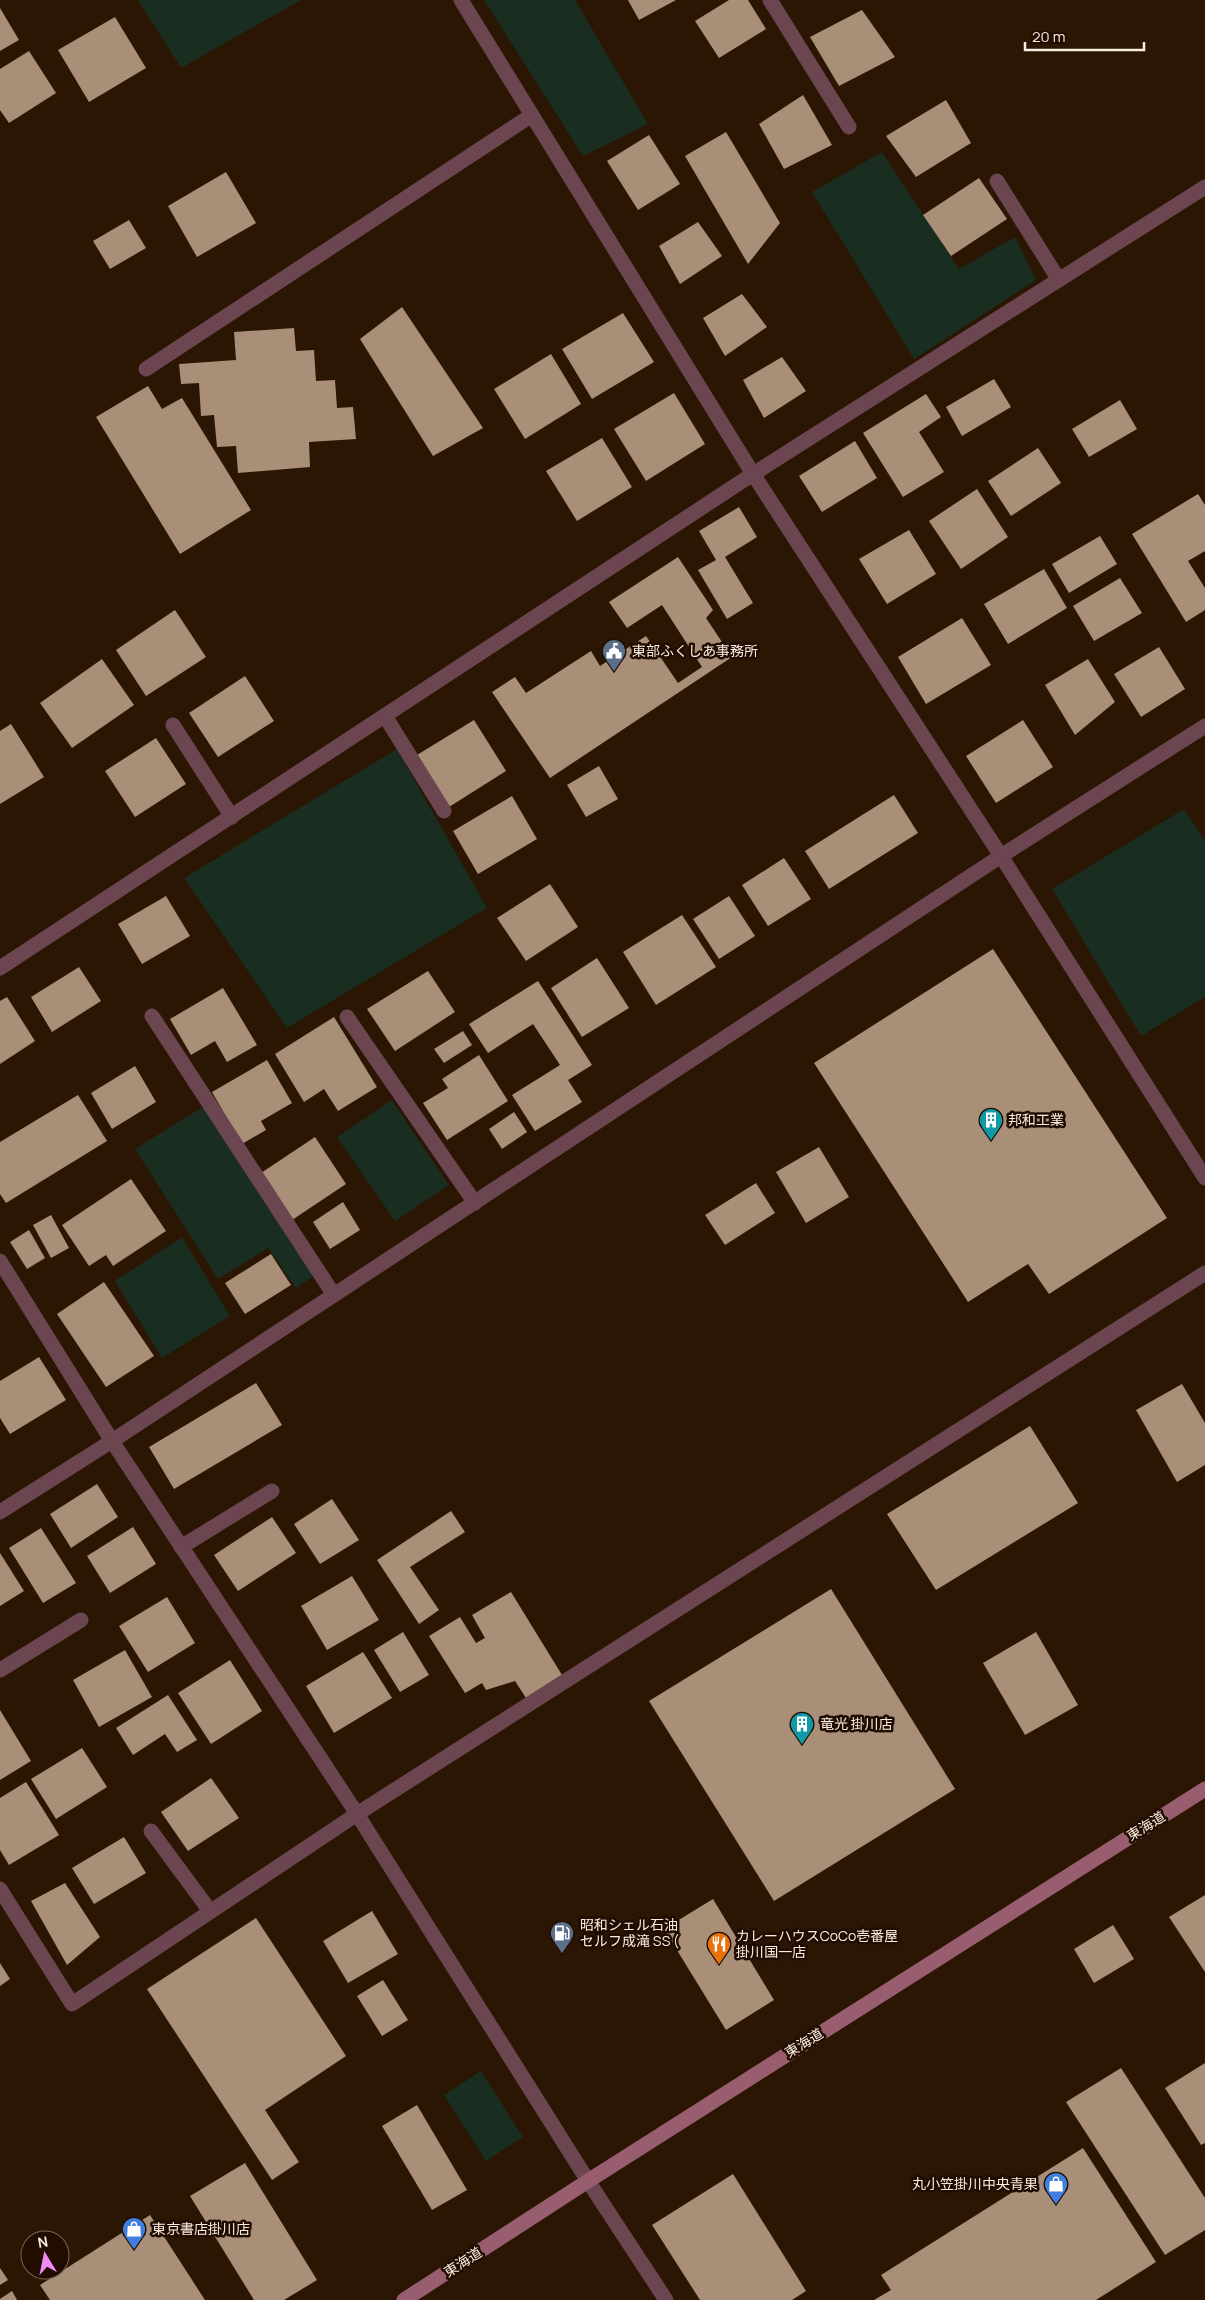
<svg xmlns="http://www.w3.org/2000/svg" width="1205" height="2300" font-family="Manrope,'Noto Sans JP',sans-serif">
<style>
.green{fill:#192d21}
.building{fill:#a98f78}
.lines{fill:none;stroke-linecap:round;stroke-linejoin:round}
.service{stroke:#6b4650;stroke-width:15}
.minor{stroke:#6b4650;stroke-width:15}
.secondary{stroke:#985d6e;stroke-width:15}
.labels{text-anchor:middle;stroke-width:5;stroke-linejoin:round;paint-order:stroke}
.poi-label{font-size:14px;fill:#fcede1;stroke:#200d00;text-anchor:start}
.street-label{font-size:14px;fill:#fcede1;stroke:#200d00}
</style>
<rect width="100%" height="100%" fill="#2a1603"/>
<!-- green -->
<g class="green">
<polygon points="138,0 301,0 181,68"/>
<polygon points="484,0 575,0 648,124 583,156"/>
<polygon points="882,152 959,269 1015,237 1036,280 914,359 812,192"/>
<polygon points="397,749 487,908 287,1028 184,878"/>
<polygon points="1184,809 1205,841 1205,997 1141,1036 1052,889"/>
<polygon points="215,1099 322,1270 296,1288 268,1248 218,1279 135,1149"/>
<polygon points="392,1100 449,1185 395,1221 337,1137"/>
<polygon points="182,1237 230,1316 162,1358 115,1281"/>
<polygon points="481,2071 523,2137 486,2161 444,2095"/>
</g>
<!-- building -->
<g class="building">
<polygon points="628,0 676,0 639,20"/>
<polygon points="729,0 748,0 766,29 719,58 695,21"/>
<polygon points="0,8 19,40 0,51"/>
<polygon points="862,10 895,57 839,86 810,37"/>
<polygon points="115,17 146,68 89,102 58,50"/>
<polygon points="29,51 56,93 9,123 0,110 0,69"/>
<polygon points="803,95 832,145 784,169 759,124"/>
<polygon points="946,100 971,143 916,177 886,136"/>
<polygon points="726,132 780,223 748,264 685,156"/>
<polygon points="649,135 680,184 638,210 607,161"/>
<polygon points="226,172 256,223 197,257 168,206"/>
<polygon points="979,178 1007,219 951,256 923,215"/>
<polygon points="129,220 146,248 110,269 93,241"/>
<polygon points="698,222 722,256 680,284 659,246"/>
<polygon points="742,294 767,327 725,356 703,318"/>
<polygon points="402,307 483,428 433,456 360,339"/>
<polygon points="623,313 654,362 592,399 562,349"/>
<polygon points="294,328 296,351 314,350 316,381 335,380 337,408 353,407 356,439 309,442 310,467 238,473 236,446 217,447 214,415 201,416 199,383 181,384 179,364 236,360 234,332"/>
<polygon points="551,354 581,404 525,439 494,389"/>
<polygon points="782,357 806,391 764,418 743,380"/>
<polygon points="994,379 1011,407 962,436 946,407"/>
<polygon points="148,386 162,409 182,398 251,510 180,554 96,417"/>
<polygon points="674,393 705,444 646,481 614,429"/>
<polygon points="926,394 941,417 919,432 944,472 903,497 863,433"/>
<polygon points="1120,400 1137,429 1089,457 1072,429"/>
<polygon points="602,438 632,487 577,521 546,471"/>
<polygon points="855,441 877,478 822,512 799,476"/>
<polygon points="1038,448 1061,483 1011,516 988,481"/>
<polygon points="977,489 1008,537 961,569 929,521"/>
<polygon points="1198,494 1205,505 1205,551 1188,561 1205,588 1205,610 1186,622 1132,534"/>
<polygon points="739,507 757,537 725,557 753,603 727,619 698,570 716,560 699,531"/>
<polygon points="909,530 936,574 887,604 859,559"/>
<polygon points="1100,536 1117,564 1069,593 1052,564"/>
<polygon points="678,557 713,610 706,618 732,657 550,778 492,692 515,677 526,693 591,651 600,666 646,636 678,683 702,667 662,605 627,628 609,602"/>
<polygon points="1044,569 1067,608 1008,644 984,604"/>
<polygon points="1120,578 1142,613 1094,641 1073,606"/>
<polygon points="175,610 206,657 146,696 116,650"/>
<polygon points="962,618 991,665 926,704 898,657"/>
<polygon points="1159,647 1185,689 1141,717 1114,674"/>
<polygon points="102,659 134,705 72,748 40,703"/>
<polygon points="1088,659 1115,702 1075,735 1045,685"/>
<polygon points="245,676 274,721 218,757 189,713"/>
<polygon points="474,720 506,771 449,807 417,755"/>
<polygon points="1023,720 1053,767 996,803 966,756"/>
<polygon points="11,724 44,777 0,804 0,731"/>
<polygon points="156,738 186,784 135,817 105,771"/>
<polygon points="599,766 618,799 586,817 567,785"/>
<polygon points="894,795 918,833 829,889 805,851"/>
<polygon points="512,796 537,839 478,874 453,831"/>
<polygon points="784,858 811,899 768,926 742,885"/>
<polygon points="550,884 578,927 526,961 497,918"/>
<polygon points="166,896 190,936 142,964 118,924"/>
<polygon points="729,896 755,936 719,959 693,919"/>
<polygon points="682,915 716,967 656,1005 623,952"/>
<polygon points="993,949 1167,1218 1049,1294 1028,1264 968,1302 814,1063"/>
<polygon points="597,958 629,1008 582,1037 551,988"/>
<polygon points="79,967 101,1001 52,1032 31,997"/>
<polygon points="428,971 455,1012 395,1051 367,1009"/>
<polygon points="538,981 592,1065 568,1080 582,1102 535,1131 512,1095 560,1065 533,1024 488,1053 469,1024"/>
<polygon points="223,988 257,1045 227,1062 215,1041 191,1055 170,1019"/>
<polygon points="7,997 35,1041 0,1064 0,1001"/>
<polygon points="334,1017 377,1087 338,1111 324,1089 304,1102 275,1054"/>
<polygon points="463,1031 472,1045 444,1063 434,1049"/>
<polygon points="479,1055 508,1101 447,1140 423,1103 448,1088 442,1079"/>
<polygon points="267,1060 292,1103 261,1121 266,1130 242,1144 212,1092"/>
<polygon points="135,1066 156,1102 112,1129 91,1093"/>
<polygon points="78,1095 107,1141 6,1203 0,1194 0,1142"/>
<polygon points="514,1112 527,1132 502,1149 489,1129"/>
<polygon points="315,1137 346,1184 292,1220 261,1173"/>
<polygon points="819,1147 849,1197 806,1223 776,1172"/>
<polygon points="131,1179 166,1231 113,1266 106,1255 89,1266 62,1225"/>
<polygon points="756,1183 775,1213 725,1245 705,1215"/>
<polygon points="343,1202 360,1230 330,1249 313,1222"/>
<polygon points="51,1215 69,1248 51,1258 33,1225"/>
<polygon points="29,1230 45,1258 27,1269 10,1242"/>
<polygon points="271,1254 291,1285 245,1314 225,1283"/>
<polygon points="104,1282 154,1356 106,1387 57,1314"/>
<polygon points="39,1357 66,1400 10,1434 0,1418 0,1381"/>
<polygon points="256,1383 282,1425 174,1489 149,1447"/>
<polygon points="1182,1384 1205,1423 1205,1465 1177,1482 1136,1410"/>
<polygon points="1030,1426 1078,1503 936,1590 887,1514"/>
<polygon points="97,1484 118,1517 71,1548 50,1514"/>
<polygon points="332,1499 359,1540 320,1564 294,1524"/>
<polygon points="451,1511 465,1532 410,1567 439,1610 419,1624 377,1560"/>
<polygon points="272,1517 296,1553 238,1591 214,1555"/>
<polygon points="133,1527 156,1564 110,1593 87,1556"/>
<polygon points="41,1528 76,1583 43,1603 9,1548"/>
<polygon points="0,1553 24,1591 0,1606"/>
<polygon points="352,1576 379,1620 327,1650 301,1606"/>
<polygon points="831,1589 955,1789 774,1901 649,1701"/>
<polygon points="511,1592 562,1675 526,1698 515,1681 486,1690 482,1683 465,1693 429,1636 460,1617 476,1643 485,1638 472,1615"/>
<polygon points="167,1597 195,1643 148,1672 119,1626"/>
<polygon points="403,1632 429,1675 400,1692 374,1650"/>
<polygon points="1036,1632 1078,1705 1025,1735 983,1663"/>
<polygon points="125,1650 152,1697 99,1727 73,1680"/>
<polygon points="363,1652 392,1698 334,1733 306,1686"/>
<polygon points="230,1660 262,1711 211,1744 178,1693"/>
<polygon points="168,1695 197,1740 177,1752 165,1734 133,1755 116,1728"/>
<polygon points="0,1710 31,1761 0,1780"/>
<polygon points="82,1748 107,1787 56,1819 31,1779"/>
<polygon points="211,1778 239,1818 188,1851 161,1812"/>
<polygon points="26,1782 59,1835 9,1865 0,1850 0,1798"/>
<polygon points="124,1837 146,1873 94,1904 72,1868"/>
<polygon points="65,1883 100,1937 67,1965 31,1901"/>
<polygon points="1205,1895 1205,1972 1169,1917"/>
<polygon points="713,1899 774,2000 726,2030 664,1929"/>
<polygon points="372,1911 398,1954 348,1983 323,1941"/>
<polygon points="256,1918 346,2056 265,2110 299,2162 272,2180 147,1989"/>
<polygon points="1113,1925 1134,1959 1094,1983 1074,1949"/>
<polygon points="0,1963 10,1979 0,1986"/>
<polygon points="383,1980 408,2020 382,2036 357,1996"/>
<polygon points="1205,2063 1205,2143 1201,2145 1165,2088"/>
<polygon points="1121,2068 1205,2198 1205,2230 1165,2255 1066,2102"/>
<polygon points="417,2105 467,2190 432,2210 382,2126"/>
<polygon points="1083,2148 1156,2262 1096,2300 874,2300 891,2290 881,2275"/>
<polygon points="245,2163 317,2280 284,2300 254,2300 190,2196"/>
<polygon points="733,2174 806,2291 792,2300 700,2300 652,2225"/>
<polygon points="150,2215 205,2300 50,2300 40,2285"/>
<polygon points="0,2268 8,2280 0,2285"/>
<polygon points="12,2291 17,2300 0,2300 0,2299"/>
</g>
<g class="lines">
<!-- service -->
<g class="service">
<polyline points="152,1016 334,1295"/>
<polyline points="347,1017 475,1203"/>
<polyline points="181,1547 272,1491"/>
<polyline points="0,1670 81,1620"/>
<polyline points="151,1831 210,1911"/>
</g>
<!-- minor -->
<g class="minor">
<polyline points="461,0 753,474 1001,856 1205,1178"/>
<polyline points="770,0 849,127"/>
<polyline points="997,181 1059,280"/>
<polyline points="146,369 532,115"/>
<polyline points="385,716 444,811"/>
<polyline points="173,725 232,817"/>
<polyline points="0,968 753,474 1205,187"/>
<polyline points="0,1261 112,1441 357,1814 588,2181 666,2300"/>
<polyline points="0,1512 112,1441 1001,856 1205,726"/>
<polyline points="0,1889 72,2004 357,1814 1205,1273"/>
</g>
<!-- secondary -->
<polyline class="secondary" points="404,2300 588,2181 1205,1789"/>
</g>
<!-- icons -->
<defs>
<g id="civic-pin" transform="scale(1.25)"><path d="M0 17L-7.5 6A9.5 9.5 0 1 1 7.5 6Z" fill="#5c6f8a" stroke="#200d00"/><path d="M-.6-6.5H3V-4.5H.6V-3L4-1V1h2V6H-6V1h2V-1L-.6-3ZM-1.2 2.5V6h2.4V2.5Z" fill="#fff"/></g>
<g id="building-pin" transform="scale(1.25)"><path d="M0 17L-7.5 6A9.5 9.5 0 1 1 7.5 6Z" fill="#0f9aa8" stroke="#200d00"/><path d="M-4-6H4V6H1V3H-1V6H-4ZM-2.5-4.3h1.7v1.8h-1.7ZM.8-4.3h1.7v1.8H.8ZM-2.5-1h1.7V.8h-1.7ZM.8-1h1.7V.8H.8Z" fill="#fff"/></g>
<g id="fuel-pin" transform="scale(1.25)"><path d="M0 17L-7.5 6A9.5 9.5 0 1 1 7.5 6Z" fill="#5c6f8a" stroke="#200d00"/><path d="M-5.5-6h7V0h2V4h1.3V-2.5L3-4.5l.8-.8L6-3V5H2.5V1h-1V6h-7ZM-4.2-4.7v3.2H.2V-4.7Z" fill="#fff"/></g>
<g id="restaurant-pin" transform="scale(1.25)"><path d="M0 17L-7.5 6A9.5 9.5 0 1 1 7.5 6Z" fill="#e8710a" stroke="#200d00"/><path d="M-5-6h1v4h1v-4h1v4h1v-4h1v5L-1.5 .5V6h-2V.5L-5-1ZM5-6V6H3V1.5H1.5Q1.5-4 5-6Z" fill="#fff"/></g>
<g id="shop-pin" transform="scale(1.25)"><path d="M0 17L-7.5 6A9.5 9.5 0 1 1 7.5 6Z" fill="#3f7fe0" stroke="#200d00"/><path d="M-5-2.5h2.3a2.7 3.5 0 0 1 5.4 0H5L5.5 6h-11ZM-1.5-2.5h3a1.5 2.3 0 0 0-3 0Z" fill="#fff"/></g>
</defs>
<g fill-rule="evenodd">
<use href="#civic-pin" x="614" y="651"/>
<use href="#building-pin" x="991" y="1120"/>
<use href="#building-pin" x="802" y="1724"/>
<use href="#fuel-pin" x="562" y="1933"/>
<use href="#restaurant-pin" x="719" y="1944"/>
<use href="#shop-pin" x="1056" y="2184"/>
<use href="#shop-pin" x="134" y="2229"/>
</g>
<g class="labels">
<!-- poi labels -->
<g class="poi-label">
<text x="632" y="656">東部ふくしあ事務所</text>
<text x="1008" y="1125">邦和工業</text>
<text x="820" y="1729">竜光 掛川店</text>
<text x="580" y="1930">昭和シェル石油<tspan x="580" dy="16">セルフ成滝 SS (</tspan></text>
<text x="736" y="1941">カレーハウスCoCo壱番屋<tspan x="736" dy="16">掛川国一店</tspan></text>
<text x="1038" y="2189" text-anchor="end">丸小笠掛川中央青果</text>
<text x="152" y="2234">東京書店掛川店</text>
</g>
<!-- street labels -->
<g class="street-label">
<text transform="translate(1146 1826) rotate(-32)" y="5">東海道</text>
<text transform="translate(804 2043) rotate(-32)" y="5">東海道</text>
<text transform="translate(463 2262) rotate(-33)" y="5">東海道</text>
</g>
</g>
<!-- north arrow -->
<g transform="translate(45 2255) rotate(350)"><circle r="24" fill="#200d00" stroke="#78675a"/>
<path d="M0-4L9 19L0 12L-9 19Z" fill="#f08bf6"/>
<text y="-8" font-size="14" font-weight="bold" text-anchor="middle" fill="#fcede1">N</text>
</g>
<!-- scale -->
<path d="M1025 42v8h119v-8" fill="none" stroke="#fcede1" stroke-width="2.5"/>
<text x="1032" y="42" font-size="15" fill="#fcede1" stroke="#200d00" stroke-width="4" paint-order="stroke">20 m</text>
</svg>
